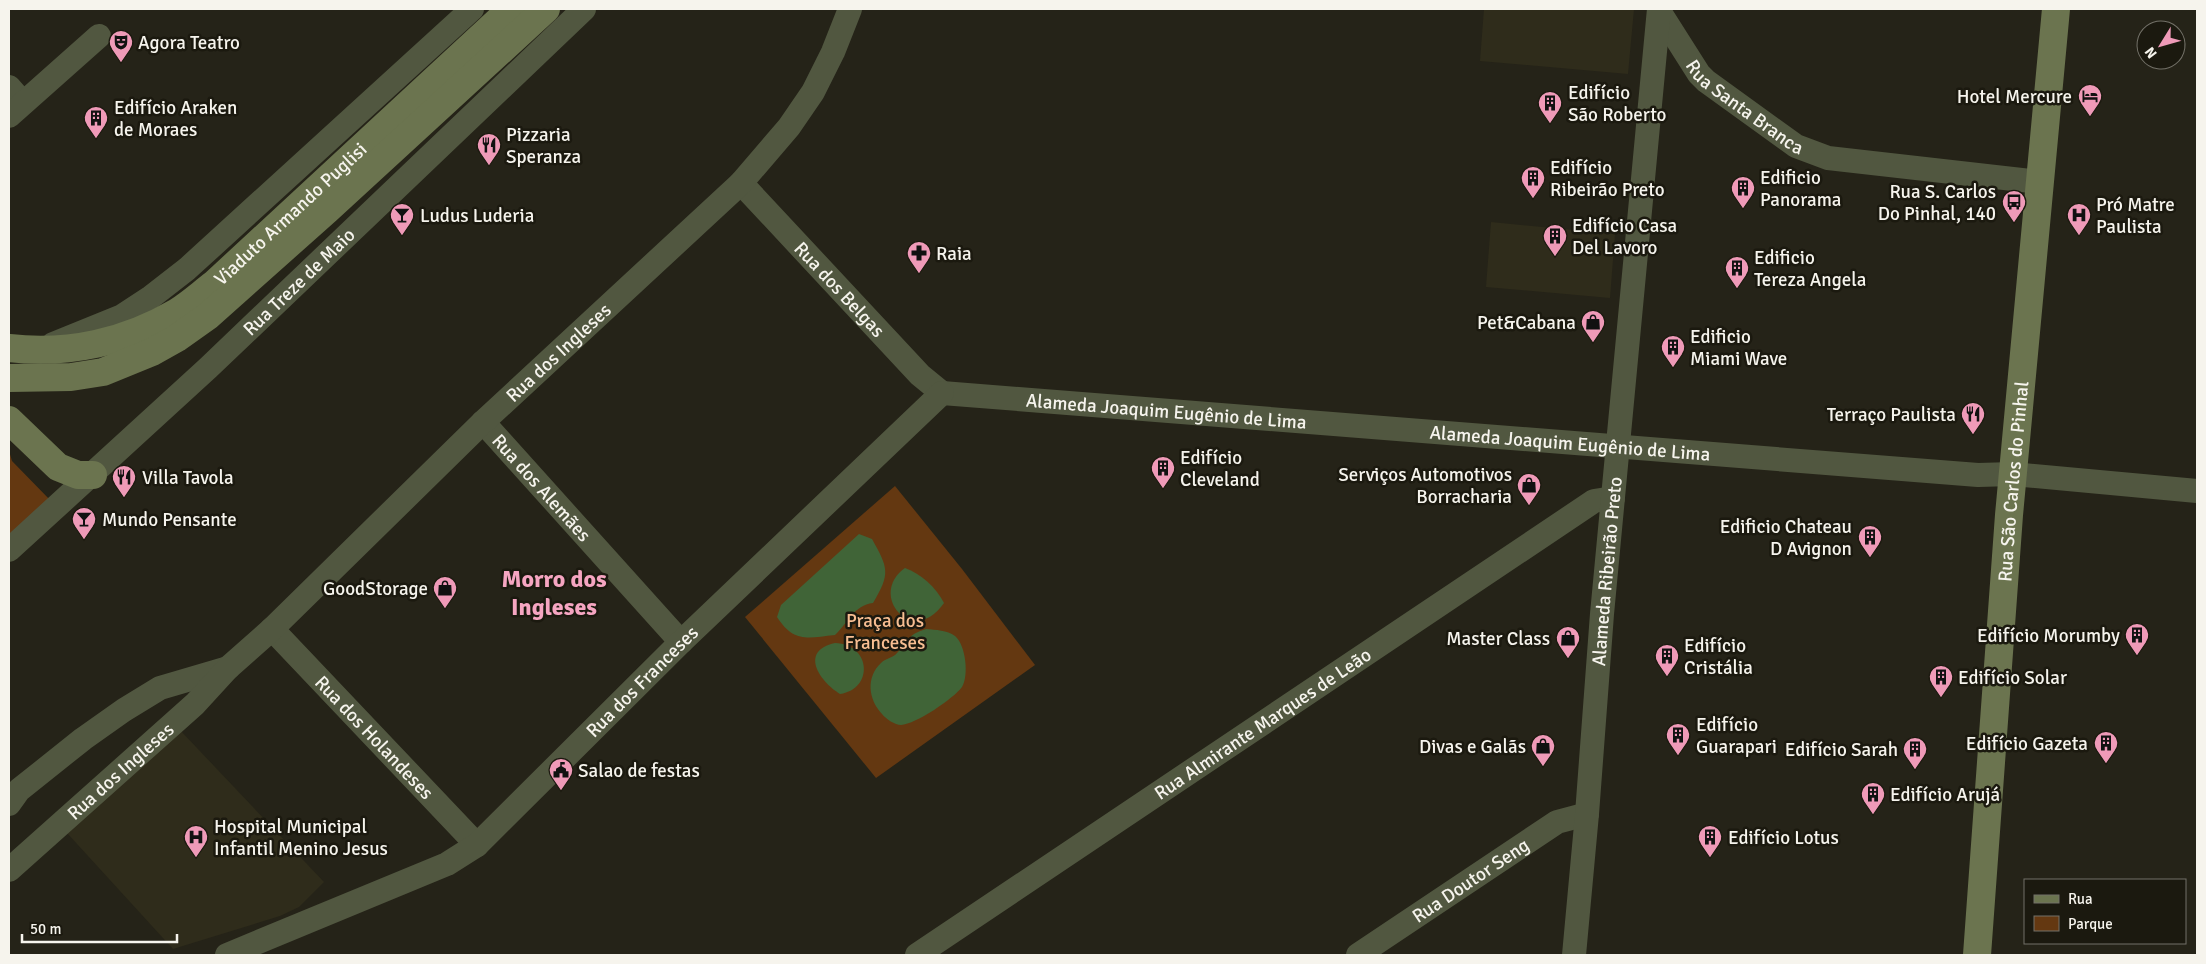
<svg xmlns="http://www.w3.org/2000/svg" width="2206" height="964" font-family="Signika,sans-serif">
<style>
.built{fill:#2f2c1b}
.green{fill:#643811}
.water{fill:#406437}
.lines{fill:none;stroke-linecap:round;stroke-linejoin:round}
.street{stroke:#515740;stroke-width:24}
.secondary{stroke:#6b744f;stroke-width:28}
.labels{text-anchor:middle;stroke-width:5;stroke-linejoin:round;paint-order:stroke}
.poi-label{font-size:19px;fill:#f6f4ed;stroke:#1b190f;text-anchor:start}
.street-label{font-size:19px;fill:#f6f4ed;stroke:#1b190f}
.park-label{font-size:19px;fill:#f8be92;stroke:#1b190f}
.district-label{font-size:24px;font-weight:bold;fill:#f5a5c1;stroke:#1b190f}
</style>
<rect width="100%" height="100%" fill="#252318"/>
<!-- built -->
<g class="built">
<polygon points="1484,9 1634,9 1628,74 1480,61"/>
<polygon points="1491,222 1615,234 1610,298 1486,287"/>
<polygon points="179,729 324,882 299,907 280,916 173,949 67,833"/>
</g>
<!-- green -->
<g class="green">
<polygon points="9,451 12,461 51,501 9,540"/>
<polygon points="895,486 962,569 1035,665 876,778 745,617"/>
</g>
<!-- water -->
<g class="water">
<path d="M859,534L872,539C888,568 891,573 873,603C854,605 848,623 835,635C807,638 794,643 777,617L781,605Z"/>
<path d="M905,568C921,574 936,587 944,603C913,648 867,595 905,568Z"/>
<path d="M926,629C936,630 947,630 955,636C966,645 969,676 962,687C953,699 916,724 901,725C895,725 886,719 882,714C868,699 866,677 881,663C886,658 893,658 897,653C910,641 906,635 926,629Z"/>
<path d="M835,643C871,644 874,689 840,694C819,681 799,651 835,643Z"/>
</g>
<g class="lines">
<!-- street -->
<g class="street">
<path id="s1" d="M1659,11L1699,74L1706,81L1796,146L1828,158L2040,182"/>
<polyline points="9,87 23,103"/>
<polyline points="9,116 99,36"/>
<path id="s2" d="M741,183L920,375L942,393"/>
<polyline points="53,344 122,316 151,297 187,269 472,9"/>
<path id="s3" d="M942,393L1978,475L2013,474L2197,491"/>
<path id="s4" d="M483,422L681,642"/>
<path id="s5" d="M9,550L208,368L584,9"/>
<path id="s6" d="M272,629L477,845"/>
<polyline points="9,804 19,790 83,739 124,710 160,688 228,668"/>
<path id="s7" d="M9,870L195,704L228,668L272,629L483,422L741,183L789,127L813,92L833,52L850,9"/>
<path id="s8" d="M227,955L447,864L477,845L681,642L942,393"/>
<path id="s9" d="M917,955L1594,501L1613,498"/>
<path id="s10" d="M1358,955L1557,822L1587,814"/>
<path id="s11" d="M1574,955L1587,814L1602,614L1659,9"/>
</g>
<!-- secondary -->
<g class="secondary">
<path id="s12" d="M9,348C68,355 126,342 177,312C190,304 202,293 214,284L511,9"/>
<polyline points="9,378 71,377 103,372 152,352 177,338 208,316 327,210 546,9"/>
<polyline points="9,420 58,467 78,475 93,475"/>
<path id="s13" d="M1977,955L2009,515L2056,9"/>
</g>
</g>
<!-- icons -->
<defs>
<g id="theatre-pin" transform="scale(1.25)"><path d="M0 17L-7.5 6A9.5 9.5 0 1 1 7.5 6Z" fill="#ef9ab8" stroke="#1b190f"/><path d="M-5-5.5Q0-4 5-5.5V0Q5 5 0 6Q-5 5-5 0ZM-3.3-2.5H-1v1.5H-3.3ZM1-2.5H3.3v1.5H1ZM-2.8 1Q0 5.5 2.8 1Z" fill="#111"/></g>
<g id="hotel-pin" transform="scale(1.25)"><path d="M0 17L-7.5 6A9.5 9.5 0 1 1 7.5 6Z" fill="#ef9ab8" stroke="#1b190f"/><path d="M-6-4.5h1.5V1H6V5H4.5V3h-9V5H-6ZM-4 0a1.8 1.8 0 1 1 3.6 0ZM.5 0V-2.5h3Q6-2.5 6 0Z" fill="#111"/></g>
<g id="building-pin" transform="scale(1.25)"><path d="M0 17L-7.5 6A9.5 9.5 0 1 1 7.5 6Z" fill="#ef9ab8" stroke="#1b190f"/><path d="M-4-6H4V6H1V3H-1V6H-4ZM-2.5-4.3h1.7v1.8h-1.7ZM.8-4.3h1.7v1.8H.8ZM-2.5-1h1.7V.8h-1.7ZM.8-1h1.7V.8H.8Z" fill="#111"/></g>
<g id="restaurant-pin" transform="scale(1.25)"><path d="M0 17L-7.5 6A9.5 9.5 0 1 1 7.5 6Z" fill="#ef9ab8" stroke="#1b190f"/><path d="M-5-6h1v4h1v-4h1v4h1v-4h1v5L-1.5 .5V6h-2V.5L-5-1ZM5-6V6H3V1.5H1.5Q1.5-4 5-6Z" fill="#111"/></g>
<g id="bus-pin" transform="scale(1.25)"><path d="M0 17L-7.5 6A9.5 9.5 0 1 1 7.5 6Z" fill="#ef9ab8" stroke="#1b190f"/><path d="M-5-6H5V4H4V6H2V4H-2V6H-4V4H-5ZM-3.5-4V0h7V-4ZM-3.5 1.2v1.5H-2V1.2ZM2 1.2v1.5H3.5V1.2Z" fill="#111"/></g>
<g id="bar-pin" transform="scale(1.25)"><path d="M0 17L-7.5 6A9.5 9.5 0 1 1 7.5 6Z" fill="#ef9ab8" stroke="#1b190f"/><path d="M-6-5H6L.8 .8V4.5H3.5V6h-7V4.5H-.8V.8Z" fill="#111"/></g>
<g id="hospital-pin" transform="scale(1.25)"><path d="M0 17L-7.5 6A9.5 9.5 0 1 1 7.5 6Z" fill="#ef9ab8" stroke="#1b190f"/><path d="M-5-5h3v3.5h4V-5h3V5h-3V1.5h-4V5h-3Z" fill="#111"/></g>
<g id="pharmacy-pin" transform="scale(1.25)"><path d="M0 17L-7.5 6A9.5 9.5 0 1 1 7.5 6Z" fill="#ef9ab8" stroke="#1b190f"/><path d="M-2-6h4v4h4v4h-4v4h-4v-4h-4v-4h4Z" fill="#111"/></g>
<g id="shop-pin" transform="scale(1.25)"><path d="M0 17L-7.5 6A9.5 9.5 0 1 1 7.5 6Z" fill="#ef9ab8" stroke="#1b190f"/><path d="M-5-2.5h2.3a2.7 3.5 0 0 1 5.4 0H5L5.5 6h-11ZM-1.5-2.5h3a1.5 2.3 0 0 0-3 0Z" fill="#111"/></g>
<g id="civic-pin" transform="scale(1.25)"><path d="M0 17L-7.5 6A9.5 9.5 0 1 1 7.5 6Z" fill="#ef9ab8" stroke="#1b190f"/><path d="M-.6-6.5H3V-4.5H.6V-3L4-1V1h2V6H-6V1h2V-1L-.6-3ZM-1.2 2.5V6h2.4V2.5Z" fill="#111"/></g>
</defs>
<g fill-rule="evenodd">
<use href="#theatre-pin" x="121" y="42"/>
<use href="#hotel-pin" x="2090" y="96"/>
<use href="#building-pin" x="1550" y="103"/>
<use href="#building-pin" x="96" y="118"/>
<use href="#restaurant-pin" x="489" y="145"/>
<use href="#building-pin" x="1533" y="178"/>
<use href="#building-pin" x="1743" y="188"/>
<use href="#bus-pin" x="2014" y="202"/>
<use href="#bar-pin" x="402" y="215"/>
<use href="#hospital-pin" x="2079" y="215"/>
<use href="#building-pin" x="1555" y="236"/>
<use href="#pharmacy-pin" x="919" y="253"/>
<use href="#building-pin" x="1737" y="268"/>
<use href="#shop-pin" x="1593" y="322"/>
<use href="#building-pin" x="1673" y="347"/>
<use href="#restaurant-pin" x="1973" y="414"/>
<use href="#building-pin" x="1163" y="468"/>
<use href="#restaurant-pin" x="124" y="477"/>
<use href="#shop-pin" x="1529" y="485"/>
<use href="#bar-pin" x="84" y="519"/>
<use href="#building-pin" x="1870" y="537"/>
<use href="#shop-pin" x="445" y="588"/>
<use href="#building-pin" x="2137" y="635"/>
<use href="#shop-pin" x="1568" y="638"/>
<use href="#building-pin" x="1667" y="656"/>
<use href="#building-pin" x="1941" y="677"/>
<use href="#building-pin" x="1678" y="735"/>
<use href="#building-pin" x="2106" y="743"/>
<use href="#shop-pin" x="1543" y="746"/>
<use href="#building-pin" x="1915" y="749"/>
<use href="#civic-pin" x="561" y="770"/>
<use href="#building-pin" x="1873" y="794"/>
<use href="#hospital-pin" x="196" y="837"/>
<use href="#building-pin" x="1710" y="837"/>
</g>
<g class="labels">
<!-- poi labels -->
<g class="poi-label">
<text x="138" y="49">Agora Teatro</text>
<text x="1568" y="99">Edifício<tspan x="1568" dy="22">São Roberto</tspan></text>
<text x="2072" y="103" text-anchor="end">Hotel Mercure</text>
<text x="114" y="114">Edifício Araken<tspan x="114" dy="22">de Moraes</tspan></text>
<text x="506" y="141">Pizzaria<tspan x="506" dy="22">Speranza</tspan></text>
<text x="1550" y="174">Edifício<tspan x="1550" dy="22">Ribeirão Preto</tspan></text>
<text x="1760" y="184">Edificio<tspan x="1760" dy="22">Panorama</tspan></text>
<text x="1996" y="198" text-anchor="end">Rua S. Carlos<tspan x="1996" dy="22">Do Pinhal, 140</tspan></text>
<text x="2096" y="211">Pró Matre<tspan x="2096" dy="22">Paulista</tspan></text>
<text x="420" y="222">Ludus Luderia</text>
<text x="1572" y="232">Edifício Casa<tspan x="1572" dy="22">Del Lavoro</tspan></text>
<text x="936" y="260">Raia</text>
<text x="1754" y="264">Edificio<tspan x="1754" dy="22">Tereza Angela</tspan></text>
<text x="1576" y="329" text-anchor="end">Pet&amp;Cabana</text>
<text x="1690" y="343">Edificio<tspan x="1690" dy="22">Miami Wave</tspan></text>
<text x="1956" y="421" text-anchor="end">Terraço Paulista</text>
<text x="1180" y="464">Edifício<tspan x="1180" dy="22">Cleveland</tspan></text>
<text x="1512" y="481" text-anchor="end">Serviços Automotivos<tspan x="1512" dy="22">Borracharia</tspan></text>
<text x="142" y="484">Villa Tavola</text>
<text x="102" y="526">Mundo Pensante</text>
<text x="1852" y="533" text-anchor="end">Edificio Chateau<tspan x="1852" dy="22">D Avignon</tspan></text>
<text x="428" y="595" text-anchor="end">GoodStorage</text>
<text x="2120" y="642" text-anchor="end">Edifício Morumby</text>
<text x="1550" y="645" text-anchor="end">Master Class</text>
<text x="1684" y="652">Edifício<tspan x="1684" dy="22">Cristália</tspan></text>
<text x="1958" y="684">Edifício Solar</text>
<text x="1696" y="731">Edifício<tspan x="1696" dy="22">Guarapari</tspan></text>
<text x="2088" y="750" text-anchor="end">Edifício Gazeta</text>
<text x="1526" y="753" text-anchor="end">Divas e Galãs</text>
<text x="1898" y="756" text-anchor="end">Edifício Sarah</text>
<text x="578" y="777">Salao de festas</text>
<text x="1890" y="801">Edifício Arujá</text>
<text x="214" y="833">Hospital Municipal<tspan x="214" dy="22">Infantil Menino Jesus</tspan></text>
<text x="1728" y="844">Edifício Lotus</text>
</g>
<!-- street labels -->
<g class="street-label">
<text dy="7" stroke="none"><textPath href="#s1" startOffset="131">Rua Santa Branca</textPath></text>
<text dy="7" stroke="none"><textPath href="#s12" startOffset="325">Viaduto Armando Puglisi</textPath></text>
<text dy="7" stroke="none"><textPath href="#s5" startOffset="395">Rua Treze de Maio</textPath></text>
<text dy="7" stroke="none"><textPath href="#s2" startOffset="145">Rua dos Belgas</textPath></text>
<text dy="7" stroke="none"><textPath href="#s7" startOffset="755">Rua dos Ingleses</textPath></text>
<text dy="7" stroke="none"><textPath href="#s3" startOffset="225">Alameda Joaquim Eugênio de Lima</textPath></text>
<text dy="7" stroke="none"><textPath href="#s3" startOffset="630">Alameda Joaquim Eugênio de Lima</textPath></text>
<text dy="7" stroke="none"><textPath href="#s13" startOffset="475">Rua São Carlos do Pinhal</textPath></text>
<text dy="7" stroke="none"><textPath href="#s4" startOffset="88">Rua dos Alemães</textPath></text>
<text dy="7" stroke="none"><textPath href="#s11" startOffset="385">Alameda Ribeirão Preto</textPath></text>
<text dy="7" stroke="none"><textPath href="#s8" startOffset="506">Rua dos Franceses</textPath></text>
<text dy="7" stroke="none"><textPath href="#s9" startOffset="416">Rua Almirante Marques de Leão</textPath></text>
<text dy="7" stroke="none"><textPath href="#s6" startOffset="149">Rua dos Holandeses</textPath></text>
<text dy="7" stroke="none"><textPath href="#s7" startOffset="149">Rua dos Ingleses</textPath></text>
<text dy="7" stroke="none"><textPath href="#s10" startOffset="135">Rua Doutor Seng</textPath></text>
</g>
<!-- park labels -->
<g class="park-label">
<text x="885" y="627">Praça dos<tspan x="885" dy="22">Franceses</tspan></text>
</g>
<!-- district labels -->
<g class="district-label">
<text x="554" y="587">Morro dos<tspan x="554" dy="28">Ingleses</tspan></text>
</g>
</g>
<!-- border -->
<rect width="2206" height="964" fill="none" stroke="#f6f4ed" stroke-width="20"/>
<!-- legend -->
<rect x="2024" y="879" width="162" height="65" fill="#1b190f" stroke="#737168"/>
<rect x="2034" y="895" width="25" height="8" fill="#6b744f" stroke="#737168"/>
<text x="2068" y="904" font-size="15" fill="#f6f4ed">Rua</text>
<rect x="2034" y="916" width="25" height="15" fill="#643811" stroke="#737168"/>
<text x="2068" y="929" font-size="15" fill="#f6f4ed">Parque</text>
<!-- north arrow -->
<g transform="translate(2161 45) rotate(233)"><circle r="24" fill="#1b190f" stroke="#737168"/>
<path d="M0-4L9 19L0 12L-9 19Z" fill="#ef9ab8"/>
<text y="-8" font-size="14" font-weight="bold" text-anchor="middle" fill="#f6f4ed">N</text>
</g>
<!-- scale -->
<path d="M22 934v8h155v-8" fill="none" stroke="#f6f4ed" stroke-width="2.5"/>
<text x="30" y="934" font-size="15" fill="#f6f4ed" stroke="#1b190f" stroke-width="4" paint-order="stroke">50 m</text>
</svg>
